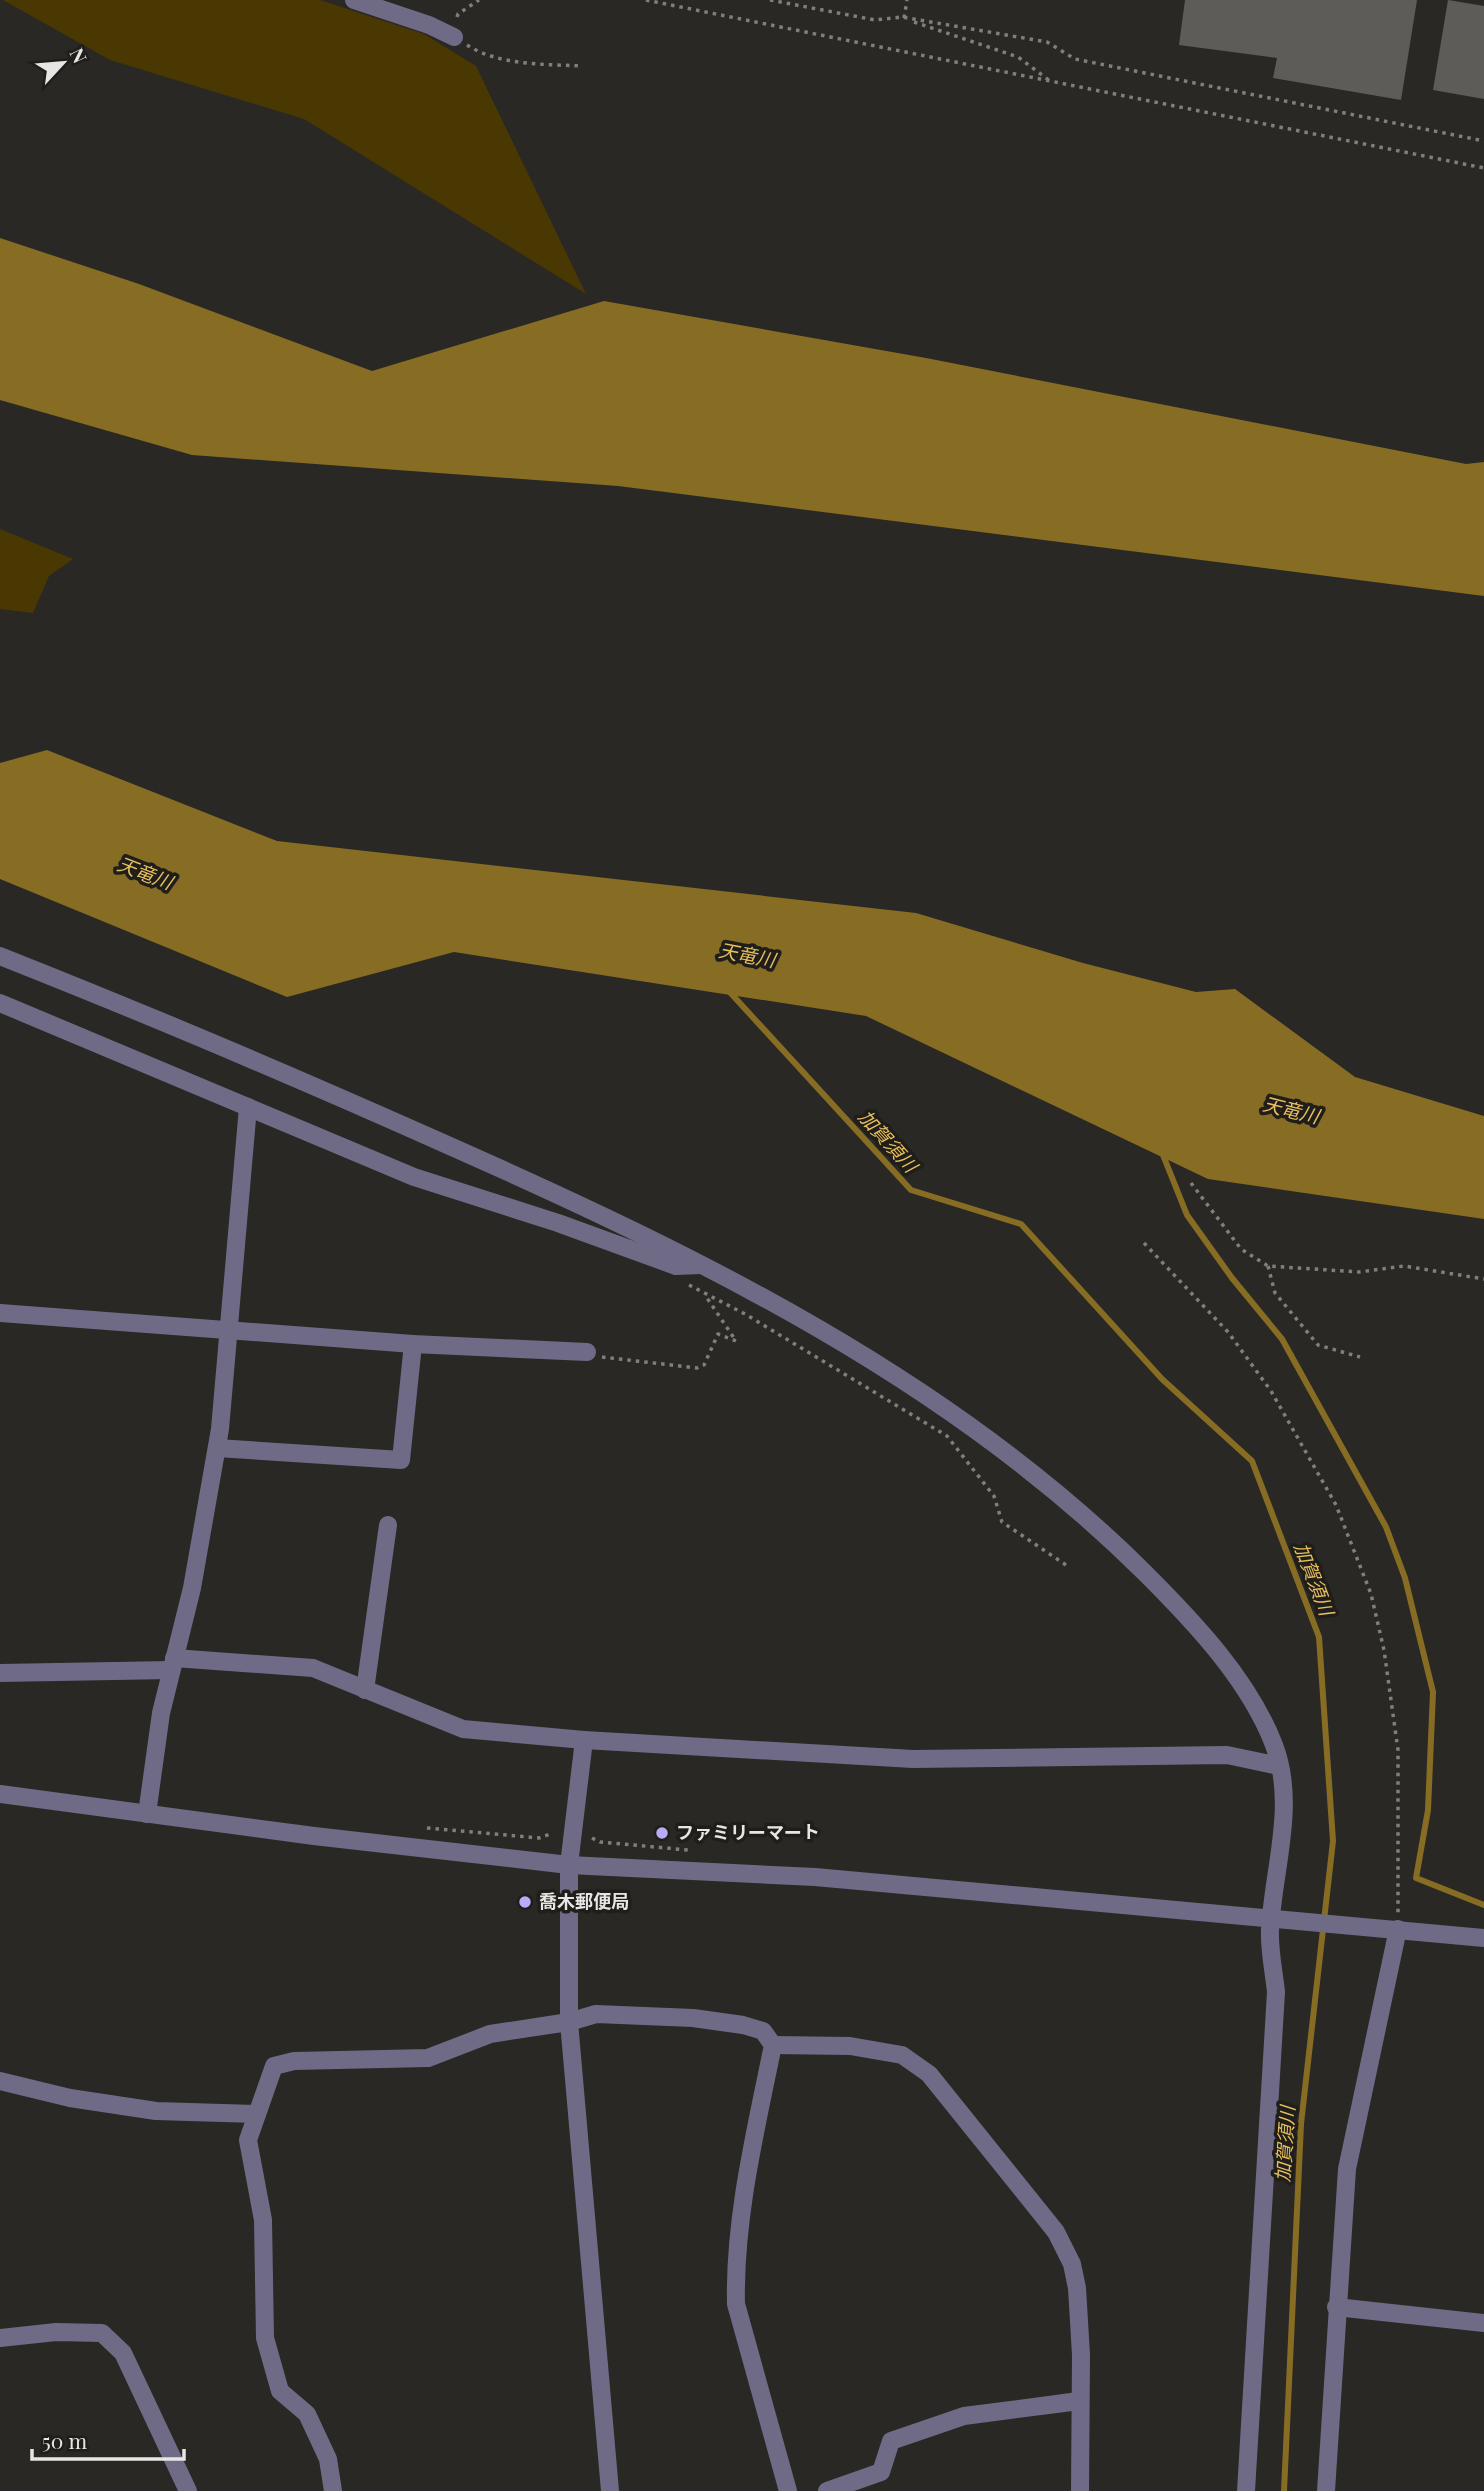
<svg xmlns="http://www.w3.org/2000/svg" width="1484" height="2491" font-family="'Playfair Display','Noto Sans JP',serif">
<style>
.green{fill:#4a3802}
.water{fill:#876c23}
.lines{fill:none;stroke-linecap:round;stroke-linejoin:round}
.stream{stroke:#876c23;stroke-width:6}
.building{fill:#5e5c58}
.path{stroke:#807f7c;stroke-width:3.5;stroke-dasharray:3.5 5;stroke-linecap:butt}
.minor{stroke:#6f6b86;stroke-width:18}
.poi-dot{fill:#b8abf7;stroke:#201e1b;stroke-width:2.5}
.labels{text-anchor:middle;stroke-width:7;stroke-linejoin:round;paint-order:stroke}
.poi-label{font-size:18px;font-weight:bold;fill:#e7e6e4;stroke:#201e1b;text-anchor:start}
.water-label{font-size:19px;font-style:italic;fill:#e7bf5c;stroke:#201e1b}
</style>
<rect width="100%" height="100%" fill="#292824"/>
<!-- green -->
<g class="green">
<polygon points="3,0 320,0 424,34 476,66 586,294 304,119 110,60"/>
<polygon points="0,529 73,559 49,576 33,613 0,609"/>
</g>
<!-- water -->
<g class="water">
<polygon points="0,238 139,284 372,371 604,301 926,358 1466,464 1484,462 1484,596 618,486 192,455 0,400"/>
<polygon points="47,750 277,841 916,913 1083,963 1196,992 1235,989 1355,1077 1484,1116 1484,1219 1208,1179 866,1016 454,952 287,997 0,879 0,763"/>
</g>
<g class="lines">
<!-- stream -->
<g class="stream">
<polyline points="726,988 911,1190 1021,1224 1162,1379 1252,1461 1319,1637 1333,1841 1301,2124 1284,2491"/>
<polyline points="1161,1150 1187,1215 1232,1278 1282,1339 1386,1527 1405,1578 1433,1692 1428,1810 1416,1878 1484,1905"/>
</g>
</g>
<!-- building -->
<g class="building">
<polygon points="1185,0 1417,0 1401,100 1273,78 1277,58 1179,45"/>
<polygon points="1448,0 1484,6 1484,99 1433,90"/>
</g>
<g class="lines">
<!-- path -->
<g class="path">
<polyline points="646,0 1484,168"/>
<polyline points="770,0 875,20 902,17 1047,42 1075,59 1484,141"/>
<polyline points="457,17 458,14 479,0"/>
<polyline points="904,18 907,0"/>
<polyline points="914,22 1018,57 1050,81"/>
<path d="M467,45C500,66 545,64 582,66"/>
<polyline points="1191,1183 1241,1249 1268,1266 1359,1272 1404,1266 1484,1279"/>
<polyline points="1144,1243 1228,1332 1271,1391 1336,1505 1371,1594 1384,1650 1398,1750 1398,1913"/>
<polyline points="1268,1266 1275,1293 1318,1345 1360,1357"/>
<polyline points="689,1285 745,1314 947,1436 994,1496 1002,1522 1066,1565"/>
<polyline points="602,1357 697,1368 704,1365 718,1334 736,1341 705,1295"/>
<polyline points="427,1828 539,1838 553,1833"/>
<polyline points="592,1838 600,1842 688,1850"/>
</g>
<!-- minor -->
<g class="minor">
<polyline points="354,0 429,25 454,37"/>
<path d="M0,956C152,1016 302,1080 452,1147C700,1257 952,1380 1146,1574C1195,1623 1249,1680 1274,1745C1297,1805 1273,1869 1270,1930C1269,1950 1274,1972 1276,1992L1246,2491"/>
<polyline points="0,1003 414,1177 558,1223 676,1266 700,1265"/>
<polyline points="0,1313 413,1344 587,1352"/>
<polyline points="217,1448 401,1460 413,1344"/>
<polyline points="174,1658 313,1668 463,1729 584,1740 913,1759 1227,1755 1279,1766"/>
<polyline points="0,1673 171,1670"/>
<polyline points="365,1690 388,1525"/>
<polyline points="584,1740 569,1865 569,2022 610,2491"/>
<polyline points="0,1794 314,1836 569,1865 815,1877 1484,1938"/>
<polyline points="147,1814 161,1713 192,1588 220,1429 248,1107"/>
<polyline points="773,2045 850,2046 902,2055 929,2074 1056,2232 1072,2264 1077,2288 1081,2355 1080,2491"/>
<polyline points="0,2081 70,2098 156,2111 257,2114"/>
<polyline points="1336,2307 1484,2323"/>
<polyline points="0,2338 56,2332 102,2333 123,2353 188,2491"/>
<path d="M333,2491L328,2459L307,2414L280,2391L265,2338L263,2220L248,2140L274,2066L294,2061L428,2058L490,2034L569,2022L596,2014L693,2018L743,2025L763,2031L773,2045C756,2129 734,2218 736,2304L788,2491"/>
<polyline points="827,2491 881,2472 891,2441 964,2416 1079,2401"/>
<polyline points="1326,2491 1347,2169 1398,1929"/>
</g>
</g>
<!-- markers -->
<g class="poi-dot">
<circle cx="662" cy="1833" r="7"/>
<circle cx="525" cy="1902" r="7"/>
</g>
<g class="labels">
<!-- poi labels -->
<g class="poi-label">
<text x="676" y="1839">ファミリーマート</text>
<text x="539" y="1908">喬木郵便局</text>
</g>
<!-- water labels -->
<g class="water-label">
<text transform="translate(145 873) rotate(21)" y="7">天竜川</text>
<text transform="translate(747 955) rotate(11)" y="7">天竜川</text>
<text transform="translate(1291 1110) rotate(14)" y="7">天竜川</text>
<text transform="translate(888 1141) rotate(48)" y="7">加賀須川</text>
<text transform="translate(1314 1579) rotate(69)" y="7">加賀須川</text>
<text transform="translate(1285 2144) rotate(-86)" y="7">加賀須川</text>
</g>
</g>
<!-- north arrow -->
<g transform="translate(63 63) rotate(64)" stroke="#201e1b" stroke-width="5" paint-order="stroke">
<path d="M0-5L12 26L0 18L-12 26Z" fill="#e7e6e4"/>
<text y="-10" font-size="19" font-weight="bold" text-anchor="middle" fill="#e7e6e4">N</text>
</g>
<!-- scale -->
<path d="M32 2449v10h152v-10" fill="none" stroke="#e7e6e4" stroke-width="3.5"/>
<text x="42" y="2449" font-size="21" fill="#e7e6e4" stroke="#201e1b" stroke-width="5" paint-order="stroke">50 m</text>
</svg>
